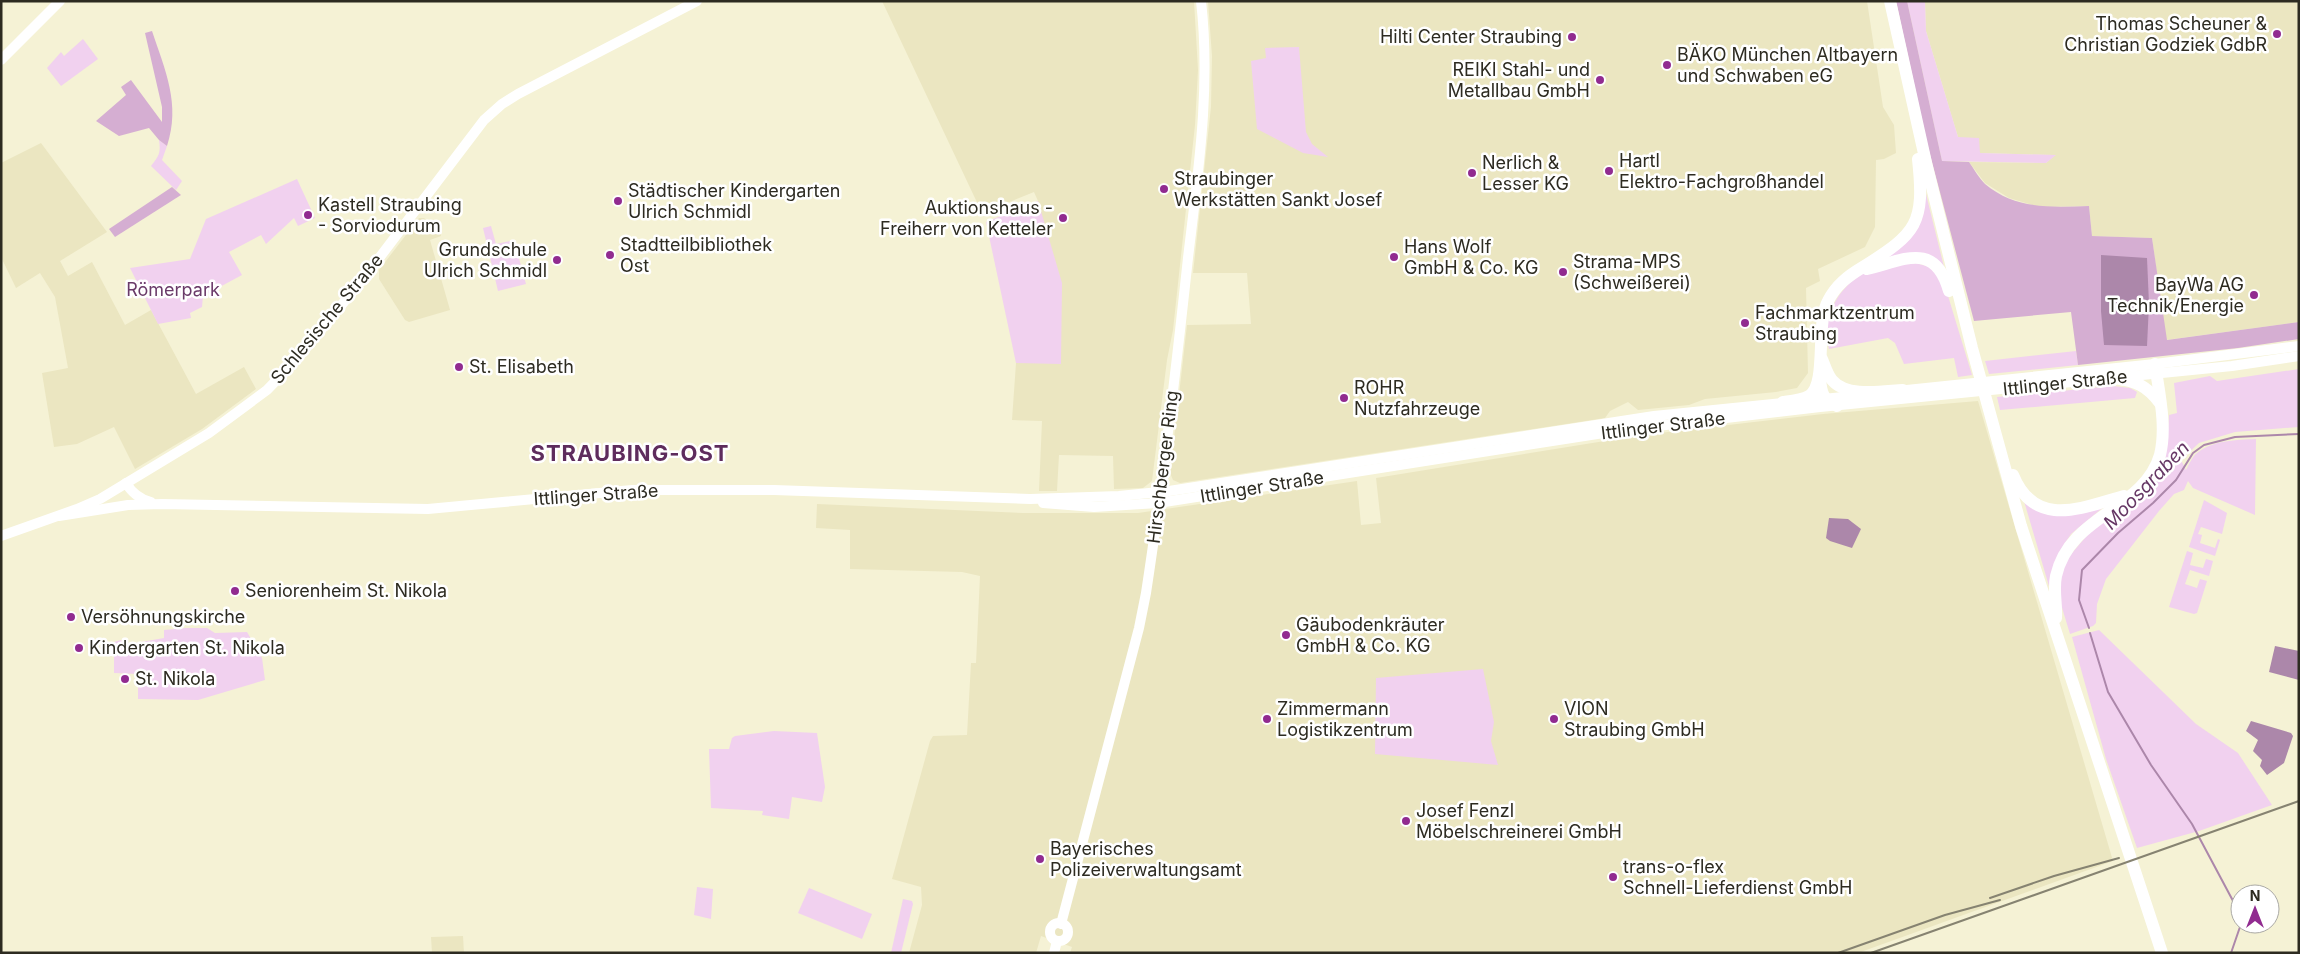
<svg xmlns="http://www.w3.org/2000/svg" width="2300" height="954" font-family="Inter,sans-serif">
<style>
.built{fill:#ebe6c1}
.green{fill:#f1d1ef}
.forest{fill:#d5aed2}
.water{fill:#ac87aa}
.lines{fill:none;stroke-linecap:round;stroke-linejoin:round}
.stream{stroke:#ac87aa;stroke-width:2}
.secondary{stroke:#fff;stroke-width:10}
.highway{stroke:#fff;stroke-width:12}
.rail{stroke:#868371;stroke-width:2}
.poi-dot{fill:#912b90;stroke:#fff;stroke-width:2}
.labels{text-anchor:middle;stroke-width:5;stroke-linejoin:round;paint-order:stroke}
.poi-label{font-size:18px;fill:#2d2b21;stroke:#fff;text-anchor:start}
.park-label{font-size:18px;fill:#6a3a69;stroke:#fff}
.street-label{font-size:18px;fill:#2d2b21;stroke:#fff}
.water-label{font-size:19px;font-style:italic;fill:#663765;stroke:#fff}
.district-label{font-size:22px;font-weight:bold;letter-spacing:1px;fill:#5e2c5d;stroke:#fff}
</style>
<rect width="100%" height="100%" fill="#f5f2d5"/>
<!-- built -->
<g class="built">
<polygon points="882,1 1194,1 1198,70 1195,125 1173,330 1167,360 1152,481 1143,488 1114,489 1113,456 1059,455 1057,491 1039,491 1042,421 1012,420 1016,363 1061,363 1038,201 1034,192 982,213"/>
<polygon points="1208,1 1867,1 1883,107 1894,125 1896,153 1884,159 1876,160 1875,227 1865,247 1818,269 1820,281 1806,288 1808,373 1797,388 1776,392 1705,399 1689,405 1638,410 1628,402 1610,411 1605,418 1180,483 1173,480 1170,473 1187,325 1251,324 1247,273 1193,273 1211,107 1212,56"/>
<polygon points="1925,1 2299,1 2299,322 2166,340 2152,238 2092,236 2089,206 2039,207 2009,198 1985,183 1969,162 2046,163 2055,155 1980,153 1958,137 1926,31"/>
<polygon points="41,143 107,232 60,261 68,276 92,262 125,325 151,310 196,394 244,367 256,389 202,429 135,469 114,427 77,444 54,447 42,373 68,368 55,297 40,273 16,288 1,257 1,163"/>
<polygon points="419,218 424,218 441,233 441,236 430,240 450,310 409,322 405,320 379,279 379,270"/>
<polygon points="1978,401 2113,861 1858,953 1070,953 1072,947 1041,936 1036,953 909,953 922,905 921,887 892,879 930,741 933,736 967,735 971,663 976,663 980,576 962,572 850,569 850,530 816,528 817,504 1023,513 1138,513 1357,481 1361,525 1381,523 1376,478 1642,435 1823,414"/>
<polygon points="463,936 464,953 432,953 431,937"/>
</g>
<!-- green -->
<g class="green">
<polygon points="1907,1 1925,1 1926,31 1958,137 1979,138 1980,153 2056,155 2046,163 1942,161"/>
<polygon points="83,39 98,59 61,86 47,68 61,52 64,56"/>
<polygon points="1299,47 1306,132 1312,144 1328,157 1303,153 1257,129 1251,61 1266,58 1265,48"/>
<path d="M159,140L167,146L162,160L182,181L176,190L151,166C159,156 161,153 159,140Z"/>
<polygon points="297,179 315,218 298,226 294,218 266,244 261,235 229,252 242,275 203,296 202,307 190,313 191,318 158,324 130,268 190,259 206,219"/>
<polygon points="1924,186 1944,267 1936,260 1877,263 1902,245"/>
<polygon points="1038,201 1062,283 1061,364 1016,363 986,222"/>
<polygon points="491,226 496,244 514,240 526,284 498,291 483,228"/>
<path d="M1916,263L1930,267L1942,276L1972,375L1958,377L1954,358L1904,364L1895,343L1888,338L1829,349C1821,316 1839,284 1870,270C1882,264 1902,265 1916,263Z"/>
<polygon points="2076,351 2078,365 1989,374 1985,361"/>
<path d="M2299,369V427L2235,432L2199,443L2181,460L2186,470C2189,464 2193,456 2197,453C2213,440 2237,440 2256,439L2255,515L2193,488L2188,481L2184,490L2174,494L2159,511L2106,579L2097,604L2096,623L2093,626L2070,634L2060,601L2061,572L2067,559L2089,533L2136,498L2167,444L2169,415L2177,413L2174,383L2210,376L2217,381Z"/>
<polygon points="2113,386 2130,388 2137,392 2135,398 2000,410 1997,397"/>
<polygon points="2204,500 2227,513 2222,534 2201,527 2198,534 2202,535 2200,543 2215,548 2218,539 2220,540 2215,556 2189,547"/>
<path d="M2024,501C2052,525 2075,513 2106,505L2071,534L2063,546L2051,593Z"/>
<polygon points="2187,551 2193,553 2190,565 2203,568 2206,559 2213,561 2209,576 2190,570 2185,584 2197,588 2200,579 2207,581 2197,613 2194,614 2169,607"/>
<polygon points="186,628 207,628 215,633 247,632 262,658 265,680 198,700 138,699 138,674 114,673 114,642 121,640 124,645 164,638 164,630"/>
<polygon points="2099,630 2196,724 2238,753 2272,805 2199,831 2137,848 2106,759 2072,637"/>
<polygon points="1483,669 1494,722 1491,741 1498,765 1375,754 1376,678"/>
<polygon points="774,731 817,733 825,787 822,802 792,797 789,819 762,815 763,811 711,808 709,749 729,749 732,738 735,736"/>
<polygon points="697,887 713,889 711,919 694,915"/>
<polygon points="809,888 872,914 862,939 798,913"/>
<polygon points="903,899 912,901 913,904 901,953 891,953"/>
</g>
<!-- forest -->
<g class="forest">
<path d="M1896,1H1907L1942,161L1969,162C1974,169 1979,178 1985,184C2016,210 2052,207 2089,206L2092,236L2152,238L2167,340L2299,322V339L2238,348L2078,365L2071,312L1974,321L1927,143Z"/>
<path d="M152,31C165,70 181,104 167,146L159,140L149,128L119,136L96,121L126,95L121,87L131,80L162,122V107L145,33Z"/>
<polygon points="172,187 181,195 115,237 109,229"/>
</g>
<!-- water -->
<g class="water">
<polygon points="2101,255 2147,258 2149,304 2147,346 2104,345 2101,311"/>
<polygon points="1829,518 1848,519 1861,529 1852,548 1830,541 1826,538"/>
<polygon points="2275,646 2299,651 2299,680 2269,672"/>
<polygon points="2251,721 2291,733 2293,736 2284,763 2267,775 2260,766 2262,760 2253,751 2258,740 2246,731"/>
</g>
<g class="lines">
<!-- stream -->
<g class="stream">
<polyline points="2089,628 2079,600 2082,570 2118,533 2153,503 2176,480 2193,453 2204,445 2235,437 2299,434"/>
<polyline points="2090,633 2108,692 2151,765 2192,824 2240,914"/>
<polyline points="2231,953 2241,924"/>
</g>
<!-- secondary -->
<g class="secondary">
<polyline points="1,60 60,1"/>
<polyline points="1897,391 2155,364 2299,346"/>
<path d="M126,483C132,493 139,499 151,502"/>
<polyline points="1043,503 1094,507 1158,503 1623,430 1820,407 2232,366 2299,356"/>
<polyline points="59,516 128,505 162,504 428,509 632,490 774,490 1030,499 1119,496 1169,491 1654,416 1863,395"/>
<polyline points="1,536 77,509 100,499 209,433 267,390 297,359 367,274 484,120 502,104 518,94 697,1"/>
<circle cx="1059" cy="932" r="9"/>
<path d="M1061,924L1139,628L1146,593C1163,482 1176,370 1188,258C1198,173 1211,87 1201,1"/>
<polyline points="1054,953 1057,941"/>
</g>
<!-- highway -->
<g class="highway">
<polyline points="1890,1 1927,167 1972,348 2021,526 2162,953"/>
<path d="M1867,269C1904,260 1935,241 1949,291"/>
<path d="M1822,359C1825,366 1827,374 1832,380C1847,398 1883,391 1903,390"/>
<path d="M1820,378C1821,393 1823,400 1837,406"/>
<path d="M2115,378C2136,381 2147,386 2160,403"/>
<path d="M1783,402C1791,401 1802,400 1809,396C1828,384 1815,324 1828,301C1836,285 1848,276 1863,267C1917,233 1925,224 1918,159"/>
<path d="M2013,475C2035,529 2081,508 2124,496"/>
<path d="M2056,618C2057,605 2053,590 2056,576C2070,514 2144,510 2160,455C2167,426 2159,393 2155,364"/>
</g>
<!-- rail -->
<g class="rail">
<polyline points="1990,898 2054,876 2119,858"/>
<polyline points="1838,953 1945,915 2000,900"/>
<polyline points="1871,953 2299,801"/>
</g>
</g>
<!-- markers -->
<g class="poi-dot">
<circle cx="2277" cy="34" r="5"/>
<circle cx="1572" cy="37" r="5"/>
<circle cx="1667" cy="65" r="5"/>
<circle cx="1600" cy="80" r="5"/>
<circle cx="1609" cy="171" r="5"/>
<circle cx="1472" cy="173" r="5"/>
<circle cx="1164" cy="189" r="5"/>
<circle cx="618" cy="201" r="5"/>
<circle cx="308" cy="215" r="5"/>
<circle cx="1063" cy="218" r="5"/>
<circle cx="610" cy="255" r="5"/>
<circle cx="1394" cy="257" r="5"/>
<circle cx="557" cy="260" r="5"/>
<circle cx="1563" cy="272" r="5"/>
<circle cx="2254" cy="295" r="5"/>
<circle cx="1745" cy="323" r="5"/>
<circle cx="459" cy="367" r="5"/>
<circle cx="1344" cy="398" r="5"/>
<circle cx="235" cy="591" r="5"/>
<circle cx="71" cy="617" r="5"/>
<circle cx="1286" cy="635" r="5"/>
<circle cx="79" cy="648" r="5"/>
<circle cx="125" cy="679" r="5"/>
<circle cx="1267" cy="719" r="5"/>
<circle cx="1554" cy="719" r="5"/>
<circle cx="1406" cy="821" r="5"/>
<circle cx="1040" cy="859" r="5"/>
<circle cx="1613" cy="877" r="5"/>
</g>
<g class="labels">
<!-- poi labels -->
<g class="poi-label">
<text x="2267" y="30" text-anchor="end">Thomas Scheuner &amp;<tspan x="2267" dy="21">Christian Godziek GdbR</tspan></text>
<text x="1562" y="43" text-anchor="end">Hilti Center Straubing</text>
<text x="1677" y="61">BÄKO München Altbayern<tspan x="1677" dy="21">und Schwaben eG</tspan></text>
<text x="1590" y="76" text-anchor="end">REIKI Stahl- und<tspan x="1590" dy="21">Metallbau GmbH</tspan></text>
<text x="1619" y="167">Hartl<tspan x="1619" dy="21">Elektro-Fachgroßhandel</tspan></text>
<text x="1482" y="169">Nerlich &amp;<tspan x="1482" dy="21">Lesser KG</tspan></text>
<text x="1174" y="185">Straubinger<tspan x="1174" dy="21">Werkstätten Sankt Josef</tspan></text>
<text x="628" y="197">Städtischer Kindergarten<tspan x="628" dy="21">Ulrich Schmidl</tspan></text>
<text x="318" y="211">Kastell Straubing<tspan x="318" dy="21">- Sorviodurum</tspan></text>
<text x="1053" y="214" text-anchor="end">Auktionshaus -<tspan x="1053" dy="21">Freiherr von Ketteler</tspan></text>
<text x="620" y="251">Stadtteilbibliothek<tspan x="620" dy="21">Ost</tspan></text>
<text x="1404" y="253">Hans Wolf<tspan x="1404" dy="21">GmbH &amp; Co. KG</tspan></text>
<text x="547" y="256" text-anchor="end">Grundschule<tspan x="547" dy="21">Ulrich Schmidl</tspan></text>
<text x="1573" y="268">Strama-MPS<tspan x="1573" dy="21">(Schweißerei)</tspan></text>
<text x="2244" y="291" text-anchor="end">BayWa AG<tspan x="2244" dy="21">Technik/Energie</tspan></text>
<text x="1755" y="319">Fachmarktzentrum<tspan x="1755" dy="21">Straubing</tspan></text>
<text x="469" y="373">St. Elisabeth</text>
<text x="1354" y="394">ROHR<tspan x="1354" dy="21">Nutzfahrzeuge</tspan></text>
<text x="245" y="597">Seniorenheim St. Nikola</text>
<text x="81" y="623">Versöhnungskirche</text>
<text x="1296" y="631">Gäubodenkräuter<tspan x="1296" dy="21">GmbH &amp; Co. KG</tspan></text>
<text x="89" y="654">Kindergarten St. Nikola</text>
<text x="135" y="685">St. Nikola</text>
<text x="1277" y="715">Zimmermann<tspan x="1277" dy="21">Logistikzentrum</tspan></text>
<text x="1564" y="715">VION<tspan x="1564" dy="21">Straubing GmbH</tspan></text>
<text x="1416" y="817">Josef Fenzl<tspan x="1416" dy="21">Möbelschreinerei GmbH</tspan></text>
<text x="1050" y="855">Bayerisches<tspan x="1050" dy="21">Polizeiverwaltungsamt</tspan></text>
<text x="1623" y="873">trans-o-flex<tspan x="1623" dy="21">Schnell-Lieferdienst GmbH</tspan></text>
</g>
<!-- park labels -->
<g class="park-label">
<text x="173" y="296">Römerpark</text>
</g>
<!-- street labels -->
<g class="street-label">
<text transform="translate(327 319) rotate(-50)" y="6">Schlesische Straße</text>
<text transform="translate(2065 383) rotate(-6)" y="6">Ittlinger Straße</text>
<text transform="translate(1663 426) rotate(-7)" y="6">Ittlinger Straße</text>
<text transform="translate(1163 467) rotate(-83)" y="6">Hirschberger Ring</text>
<text transform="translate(1262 487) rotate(-9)" y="6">Ittlinger Straße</text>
<text transform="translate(596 495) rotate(-4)" y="6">Ittlinger Straße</text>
</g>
<!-- water labels -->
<g class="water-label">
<text transform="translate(2146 485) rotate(-46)" y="7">Moosgraben</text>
</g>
<!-- district labels -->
<g class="district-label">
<text x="630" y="461">STRAUBING-OST</text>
</g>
</g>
<!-- border -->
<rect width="2300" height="954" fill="none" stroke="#2d2b21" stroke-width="5"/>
<!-- north arrow -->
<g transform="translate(2255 909)"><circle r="24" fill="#ffffff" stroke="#abaaa6"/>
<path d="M0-4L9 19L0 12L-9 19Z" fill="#912b90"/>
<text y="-8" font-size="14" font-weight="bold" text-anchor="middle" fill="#2d2b21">N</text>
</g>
</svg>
